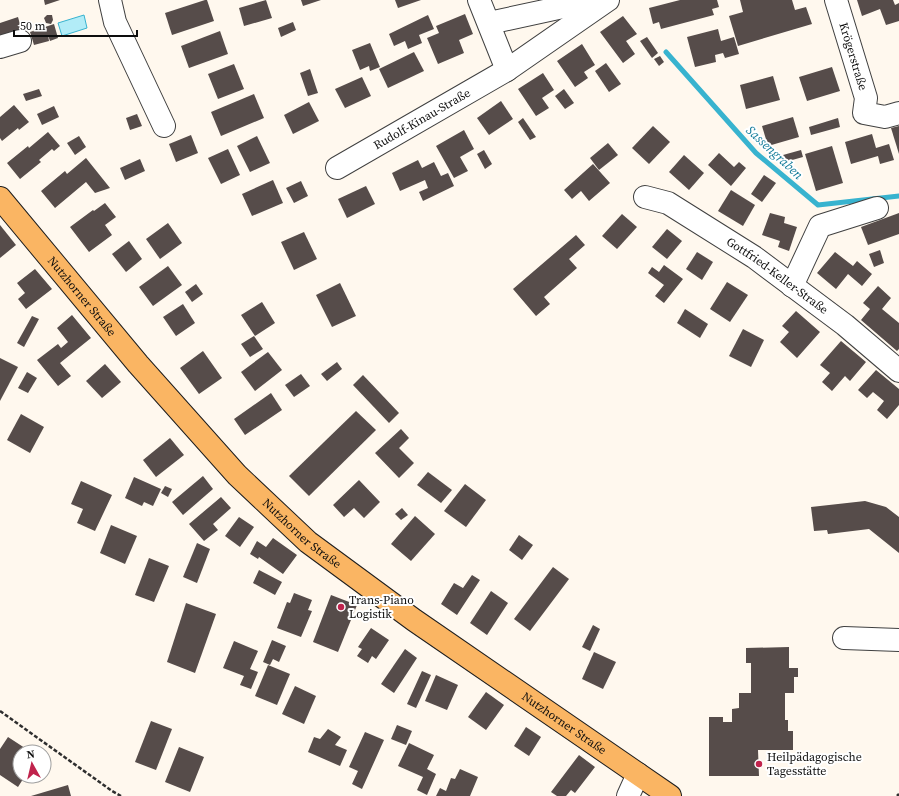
<svg xmlns="http://www.w3.org/2000/svg" width="899" height="796" font-family="'Source Serif 4',serif">
<style>
.water{fill:#b2ecf7;stroke:#38b3cf}
.lines{fill:none;stroke-linecap:round;stroke-linejoin:round}
.stream{stroke:#38b3cf;stroke-width:5}
.building{fill:#564c4a}
.minor-casing{stroke:#404040;stroke-width:24}
.major-casing{stroke:#1e1e1e;stroke-width:24}
.path{stroke:#2f2f2f;stroke-width:2.5;stroke-dasharray:4 2;stroke-linecap:butt}
.minor{stroke:#fff;stroke-width:22}
.major{stroke:#fab563;stroke-width:22}
.poi-dot{fill:#c0234c;stroke:#fff;stroke-width:1.5}
.labels{text-anchor:middle;stroke-width:4;stroke-linejoin:round;paint-order:stroke}
.street-label{font-size:12px;fill:#0d0d0d;stroke:#fff}
.poi-label{font-size:12px;fill:#0d0d0d;stroke:#fff;text-anchor:start}
.water-label{font-size:13px;font-style:italic;fill:#157c9a;stroke:#fff}
</style>
<rect width="100%" height="100%" fill="#fff8ee"/>
<!-- water -->
<polygon class="water" points="84,15 87,28 62,36 58,23"/>
<g class="lines">
<!-- stream -->
<polyline class="stream" points="666,52 756,153 818,205 899,196"/>
</g>
<!-- building -->
<g class="building">
<polygon points="44,0 60,0 45,5"/>
<polygon points="205,0 207,0 214,21 172,35 165,13"/>
<polygon points="266,0 272,18 244,26 239,8"/>
<polygon points="301,0 321,0 303,6"/>
<polygon points="395,0 421,0 398,8"/>
<polygon points="680,0 717,0 719,7 712,9 714,15 661,29 659,22 653,24 649,8"/>
<polygon points="740,0 792,0 795,10 806,7 812,24 738,46 729,16 743,12"/>
<polygon points="857,0 893,0 895,5 899,3 899,21 886,25 880,9 862,16"/>
<polygon points="465,14 473,34 459,40 464,53 438,64 427,38 439,33 436,26"/>
<polygon points="47,15 52,15 53,20 51,24 46,23 44,18"/>
<polygon points="428,15 434,29 419,35 422,43 408,49 405,41 394,46 389,34"/>
<polygon points="623,16 637,34 626,41 635,54 623,63 600,32"/>
<polygon points="18,17 22,32 0,38 0,23"/>
<polygon points="293,22 296,30 281,37 278,28"/>
<polygon points="54,24 58,38 50,41 48,35 49,41 34,45 30,32"/>
<polygon points="718,29 721,41 734,37 739,54 725,58 723,53 715,55 716,62 695,67 687,37"/>
<polygon points="220,31 228,54 189,68 181,46"/>
<polygon points="647,37 658,53 652,58 640,41"/>
<polygon points="370,43 380,67 370,71 369,66 360,70 352,50"/>
<polygon points="582,44 595,65 584,72 588,78 575,87 557,61"/>
<polygon points="414,52 424,71 388,88 379,69"/>
<polygon points="660,56 664,62 659,66 654,59"/>
<polygon points="606,63 621,84 609,92 595,71"/>
<polygon points="234,64 244,89 218,99 208,74"/>
<polygon points="832,67 840,91 807,101 799,77"/>
<polygon points="310,69 318,93 308,96 300,73"/>
<polygon points="543,73 554,90 542,98 549,108 536,116 518,89"/>
<polygon points="773,76 780,100 746,109 740,85"/>
<polygon points="362,77 371,96 345,108 335,89"/>
<polygon points="39,89 42,96 26,101 23,94"/>
<polygon points="564,89 574,103 565,109 555,96"/>
<polygon points="254,94 264,118 221,136 211,112"/>
<polygon points="501,101 513,119 489,135 477,118"/>
<polygon points="309,102 319,121 293,134 284,115"/>
<polygon points="14,105 29,122 19,130 18,128 2,141 0,138 0,117"/>
<polygon points="54,106 59,117 42,125 37,114"/>
<polygon points="137,114 142,126 130,130 126,118"/>
<polygon points="793,117 799,137 768,146 762,126"/>
<polygon points="523,118 536,137 530,140 518,122"/>
<polygon points="838,118 840,127 811,135 809,127"/>
<polygon points="653,126 670,142 649,164 632,148"/>
<polygon points="899,126 899,154 891,128"/>
<polygon points="464,130 474,149 460,157 468,171 454,178 436,146"/>
<polygon points="48,132 60,146 54,151 52,149 39,160 41,162 20,179 7,163 28,146 29,148"/>
<polygon points="872,134 876,148 889,144 894,160 880,164 878,156 851,164 845,142"/>
<polygon points="191,135 198,153 176,162 169,144"/>
<polygon points="79,136 86,147 75,155 67,143"/>
<polygon points="257,136 270,163 250,172 237,146"/>
<polygon points="608,143 618,155 599,170 590,158"/>
<polygon points="832,146 843,183 816,191 805,154"/>
<polygon points="228,149 240,175 221,184 208,158"/>
<polygon points="484,150 492,164 485,169 477,154"/>
<polygon points="801,150 803,157 785,162 783,155"/>
<polygon points="719,153 734,167 739,162 746,168 731,186 708,165"/>
<polygon points="684,155 704,173 689,190 669,172"/>
<polygon points="86,158 110,188 95,193 86,182 55,208 41,191 65,171 67,174"/>
<polygon points="140,159 145,171 125,180 120,168"/>
<polygon points="418,160 422,168 434,162 441,176 448,173 454,186 423,201 419,192 428,188 425,180 400,191 392,173"/>
<polygon points="593,164 610,183 589,201 581,191 572,199 564,190"/>
<polygon points="764,175 776,183 762,202 751,194"/>
<polygon points="273,180 283,203 252,216 242,194"/>
<polygon points="301,181 308,196 294,203 286,188"/>
<polygon points="366,186 375,204 347,218 338,199"/>
<polygon points="731,190 755,205 743,226 718,211"/>
<polygon points="105,203 116,217 105,225 112,235 89,252 70,227 93,210 94,211"/>
<polygon points="770,213 785,217 784,223 797,227 789,251 778,247 780,241 762,235"/>
<polygon points="899,213 899,234 868,245 861,227"/>
<polygon points="622,214 637,227 617,249 602,236"/>
<polygon points="168,223 182,243 160,259 146,239"/>
<polygon points="0,225 16,245 0,258"/>
<polygon points="667,229 682,241 667,259 652,247"/>
<polygon points="304,232 317,259 294,270 281,242"/>
<polygon points="576,235 585,245 569,259 577,268 544,297 550,304 536,316 513,289"/>
<polygon points="129,241 142,259 126,272 112,254"/>
<polygon points="880,250 884,263 874,267 869,254"/>
<polygon points="697,252 713,262 702,280 686,269"/>
<polygon points="835,252 853,266 857,261 872,274 862,286 848,274 836,289 817,273"/>
<polygon points="664,265 683,279 664,303 655,296 664,285 648,273 652,267 659,272"/>
<polygon points="168,266 182,285 153,306 139,287"/>
<polygon points="35,269 52,289 26,309 18,299 25,293 17,283"/>
<polygon points="727,282 748,295 730,322 710,309"/>
<polygon points="340,283 356,316 332,327 316,295"/>
<polygon points="196,284 203,294 192,302 185,292"/>
<polygon points="878,286 891,298 882,309 899,323 899,349 897,351 861,320 870,309 863,303"/>
<polygon points="262,302 275,323 255,336 241,315"/>
<polygon points="183,304 195,323 176,336 163,317"/>
<polygon points="685,309 708,324 700,338 677,323"/>
<polygon points="796,311 820,332 797,358 780,342 789,332 782,326"/>
<polygon points="72,315 91,338 60,363 71,376 58,386 37,360 58,344 61,348 68,342 57,328"/>
<polygon points="32,316 39,319 24,347 17,343"/>
<polygon points="743,329 764,340 751,367 729,356"/>
<polygon points="254,336 263,349 250,357 241,344"/>
<polygon points="841,341 866,362 850,381 845,376 832,391 822,382 830,373 820,365"/>
<polygon points="203,351 222,378 199,394 180,368"/>
<polygon points="268,352 282,370 255,391 241,372"/>
<polygon points="0,358 18,367 0,401"/>
<polygon points="337,362 342,369 327,381 321,374"/>
<polygon points="105,364 121,382 102,398 86,381"/>
<polygon points="876,370 899,389 899,405 887,419 877,410 884,401 873,392 867,398 858,390"/>
<polygon points="27,372 37,378 28,393 18,388"/>
<polygon points="301,374 310,386 294,397 285,385"/>
<polygon points="363,375 399,413 389,423 353,385"/>
<polygon points="271,393 282,410 245,435 234,419"/>
<polygon points="356,411 376,430 309,496 289,476"/>
<polygon points="21,414 44,427 30,453 7,440"/>
<polygon points="401,429 409,438 399,448 414,463 399,478 375,453"/>
<polygon points="170,438 184,455 156,477 143,460"/>
<polygon points="428,472 452,490 441,503 417,485"/>
<polygon points="203,476 213,489 183,515 172,502"/>
<polygon points="134,477 161,489 153,506 144,502 142,506 125,498"/>
<polygon points="359,480 380,502 364,518 354,508 344,517 333,505"/>
<polygon points="81,481 112,495 95,531 77,523 83,509 71,504"/>
<polygon points="465,484 486,500 466,527 444,511"/>
<polygon points="165,486 172,489 168,497 161,493"/>
<polygon points="221,497 231,508 213,524 218,530 204,541 189,524"/>
<polygon points="865,501 886,507 899,517 899,553 869,529 828,534 827,530 814,531 811,507"/>
<polygon points="402,508 408,515 401,520 395,514"/>
<polygon points="415,516 435,534 411,561 391,544"/>
<polygon points="239,517 254,527 240,547 225,536"/>
<polygon points="111,525 137,536 125,564 100,553"/>
<polygon points="519,535 533,545 522,560 509,550"/>
<polygon points="273,538 297,555 283,574 259,557 258,559 250,554 257,541 266,547"/>
<polygon points="197,543 210,549 197,583 183,577"/>
<polygon points="149,558 169,566 154,602 135,595"/>
<polygon points="553,567 569,579 530,631 514,619"/>
<polygon points="259,570 282,582 275,595 253,583"/>
<polygon points="472,575 480,580 457,615 441,604 454,583 463,588"/>
<polygon points="491,591 508,603 487,635 470,623"/>
<polygon points="294,593 312,600 308,610 312,611 301,637 277,628 287,602 290,603"/>
<polygon points="331,595 357,605 338,652 313,642"/>
<polygon points="186,603 216,614 195,673 167,662"/>
<polygon points="593,625 600,629 590,651 582,647"/>
<polygon points="371,628 389,640 376,659 372,656 368,663 357,656 362,649 358,647"/>
<polygon points="272,640 286,646 279,662 273,659 270,665 263,662"/>
<polygon points="234,641 258,651 250,669 258,672 251,689 240,685 244,676 223,668"/>
<polygon points="789,647 789,668 798,668 798,677 794,677 794,693 785,693 785,720 788,720 788,731 793,731 793,750 758,750 759,776 709,776 709,717 723,717 723,722 732,722 732,709 739,708 739,693 751,693 751,663 746,663 746,648"/>
<polygon points="405,649 417,658 394,693 381,684"/>
<polygon points="594,652 616,662 603,689 582,679"/>
<polygon points="268,665 290,674 277,705 255,696"/>
<polygon points="422,671 431,675 416,708 407,704"/>
<polygon points="436,675 458,685 447,710 425,701"/>
<polygon points="295,686 316,696 304,724 282,714"/>
<polygon points="486,692 504,705 486,730 468,717"/>
<polygon points="151,721 172,729 156,770 135,762"/>
<polygon points="397,725 412,731 406,745 391,739"/>
<polygon points="526,727 541,737 529,756 514,746"/>
<polygon points="328,729 341,737 335,745 347,750 340,766 308,752 314,737 320,739"/>
<polygon points="365,732 384,740 362,789 352,784 358,771 349,767"/>
<polygon points="8,737 31,752 20,752 20,776 25,776 18,787 0,775 0,749"/>
<polygon points="409,743 434,755 427,769 436,774 427,795 417,790 423,777 398,766"/>
<polygon points="179,747 204,757 190,792 165,782"/>
<polygon points="579,755 595,767 575,793 571,790 566,796 557,796 551,792"/>
<polygon points="460,769 478,777 470,796 436,796 440,788 446,791 451,778 455,779"/>
<polygon points="68,785 71,796 31,796"/>
</g>
<g class="lines">
<!-- minor casing -->
<g class="minor-casing">
<g id="minor">
<polyline points="110,0 115,22 164,126"/>
<polyline points="479,0 507,70"/>
<path id="s1" d="M836,0L866,98L864,113L885,117L899,113"/>
<polyline points="489,23 595,0"/>
<polyline points="0,47 20,41"/>
<path id="s2" d="M337,168L507,70L608,0"/>
<path id="s3" d="M645,197L668,203L754,257L845,325L899,371"/>
<polyline points="792,286 820,226 877,208"/>
<polyline points="844,638 899,640"/>
<polyline points="628,796 638,774"/>
</g>
</g>
<!-- major casing -->
<g class="major-casing">
<g id="major">
<path id="s4" d="M0,198L138,364L237,475L308,542L414,620L670,796"/>
</g>
</g>
<!-- path -->
<g class="path">
<polyline points="0,711 112,791 121,796"/>
<polyline points="897,796 899,794"/>
</g>
<!-- minor -->
<use href="#minor" class="minor"/>
<!-- major -->
<use href="#major" class="major"/>
</g>
<!-- markers -->
<g class="poi-dot">
<circle cx="341" cy="607" r="4"/>
<circle cx="759" cy="764" r="4"/>
</g>
<g class="labels">
<!-- street labels -->
<g class="street-label">
<text dy="4" stroke="none"><textPath href="#s1" startOffset="59">Krögerstraße</textPath></text>
<text dy="4" stroke="none"><textPath href="#s2" startOffset="98">Rudolf-Kinau-Straße</textPath></text>
<text dy="4" stroke="none"><textPath href="#s3" startOffset="155">Gottfried-Keller-Straße</textPath></text>
<text dy="4" stroke="none"><textPath href="#s4" startOffset="128">Nutzhorner Straße</textPath></text>
<text dy="4" stroke="none"><textPath href="#s4" startOffset="452">Nutzhorner Straße</textPath></text>
<text dy="4" stroke="none"><textPath href="#s4" startOffset="776">Nutzhorner Straße</textPath></text>
</g>
<!-- poi labels -->
<g class="poi-label">
<text x="349" y="604">Trans-Piano<tspan x="349" dy="14">Logistik</tspan></text>
<text x="767" y="761">Heilpädagogische<tspan x="767" dy="14">Tagesstätte</tspan></text>
</g>
<!-- water labels -->
<g class="water-label">
<text transform="translate(775 152) rotate(43)" y="5">Sassengraben</text>
</g>
</g>
<!-- north arrow -->
<g transform="translate(32 764) rotate(352)"><circle r="19" fill="#ffffff" stroke="#9e9e9e"/>
<path d="M0-3L7 15L0 10L-7 15Z" fill="#c0234c"/>
<text y="-6" font-size="11" font-weight="bold" text-anchor="middle" fill="#0d0d0d">N</text>
</g>
<!-- scale -->
<path d="M14 30v6h123v-6" fill="none" stroke="#0d0d0d" stroke-width="2"/>
<text x="20" y="30" font-size="12" fill="#0d0d0d" stroke="#ffffff" stroke-width="3" paint-order="stroke">50 m</text>
</svg>
